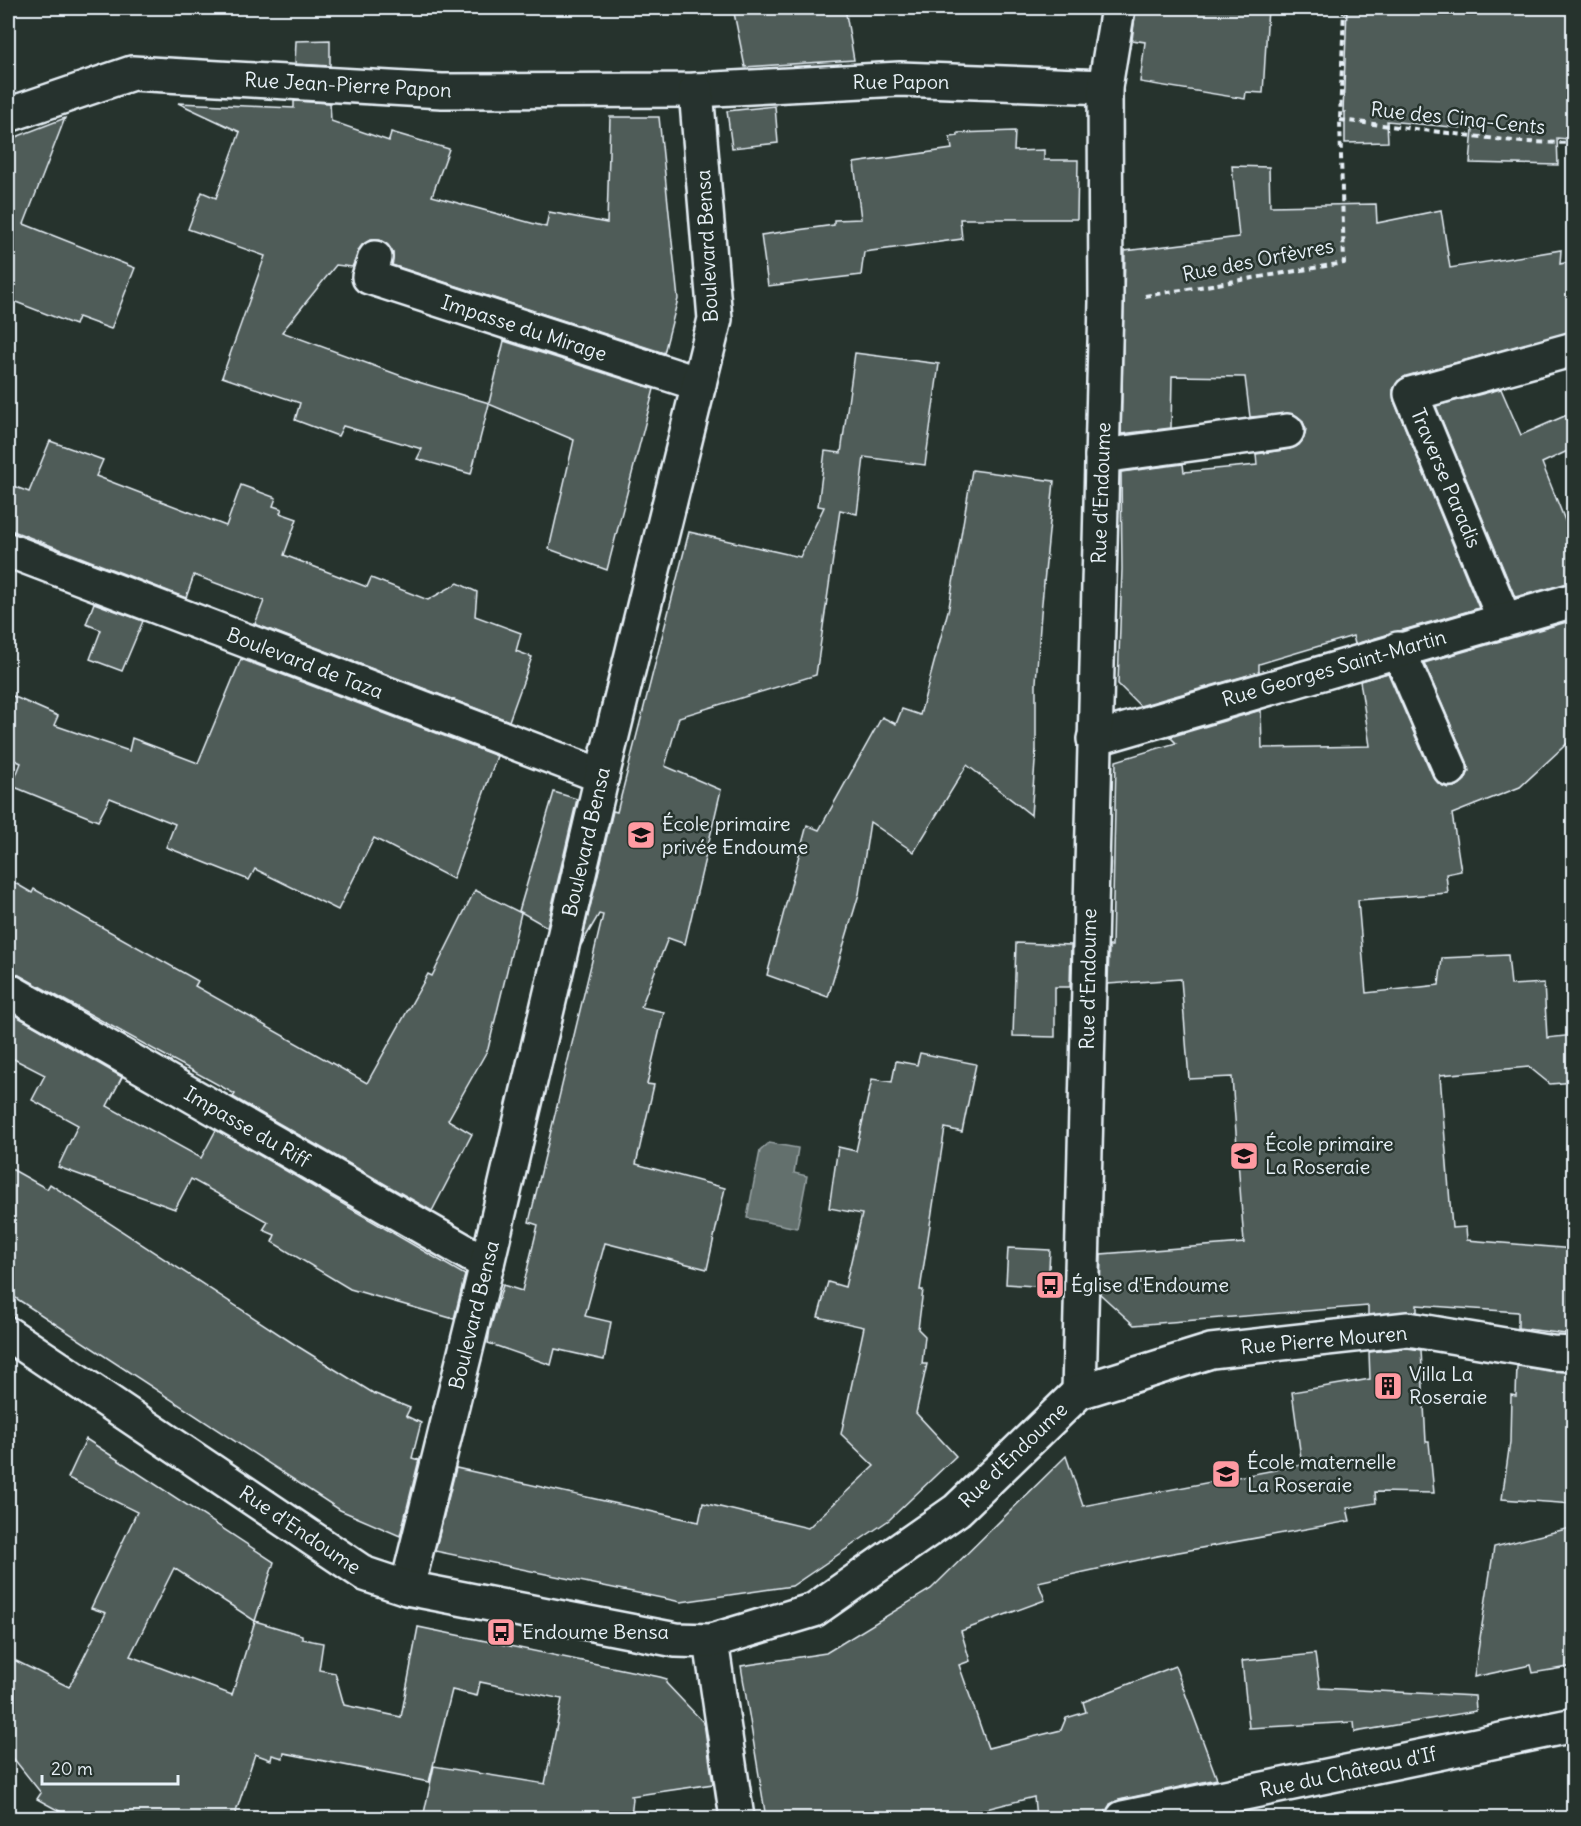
<svg xmlns="http://www.w3.org/2000/svg" width="1581" height="1826" font-family="Delius,sans-serif">
<style>
.water{fill:#636f6d;stroke:#98a3a5;stroke-width:1.5}
.building{fill:#505c59;stroke:#e8f1f8;stroke-width:1.5}
.lines{fill:none;stroke-linecap:round;stroke-linejoin:round}
.street-casing{stroke:#e8f1f8;stroke-width:38}
.secondary-casing{stroke:#e8f1f8;stroke-width:38}
.path{stroke:#e8f1f8;stroke-width:4;stroke-dasharray:6 4.5;stroke-linecap:butt}
.street{stroke:#26332d;stroke-width:33}
.secondary{stroke:#26332d;stroke-width:33}
.labels{text-anchor:middle;stroke-width:5;stroke-linejoin:round;paint-order:stroke}
.street-label{font-size:20px;fill:#e8f1f8;stroke:#26332d}
.poi-label{font-size:20px;fill:#e8f1f8;stroke:#26332d;text-anchor:start}
</style>
<rect width="100%" height="100%" fill="#26332d"/>
<filter id="ink" filterUnits="userSpaceOnUse"><feTurbulence type="fractalNoise" baseFrequency=".0167" numOctaves="2"/><feDisplacementMap in="SourceGraphic" scale="12" xChannelSelector="R" yChannelSelector="G"/><feConvolveMatrix kernelMatrix="1 2 1 2 8 2 1 2 1" color-interpolation-filters="sRGB"/></filter>
<g filter="url(#ink)">
<!-- water -->
<polygon class="water" points="769,1143 798,1148 794,1173 807,1176 797,1228 747,1218 760,1151"/>
<!-- building -->
<g class="building">
<polygon points="733,8 845,8 854,60 745,67"/>
<polygon points="1136,8 1268,8 1263,93 1246,92 1245,99 1140,82 1145,42 1132,40"/>
<polygon points="1347,8 1574,8 1574,125 1569,125 1569,139 1557,138 1558,165 1470,163 1473,129 1387,121 1388,142 1345,143 1345,112 1343,112"/>
<polygon points="330,40 330,66 295,64 296,41"/>
<polygon points="294,101 330,103 331,121 389,141 391,132 449,149 432,196 546,227 549,212 607,223 610,117 659,117 678,299 664,353 392,265 393,253 388,245 380,240 370,240 362,245 352,267 336,265 282,332 415,381 489,403 504,341 654,389 607,570 549,549 574,440 489,404 471,474 417,459 422,449 343,426 338,436 295,420 300,403 222,377 265,256 188,229 202,192 216,198 240,132 178,103 294,108"/>
<polygon points="775,106 778,143 732,148 727,111"/>
<polygon points="65,118 24,224 135,268 111,329 78,317 75,325 8,299 8,140"/>
<polygon points="1015,131 1014,151 1044,150 1044,160 1078,160 1077,219 960,219 962,239 864,252 861,275 768,286 761,235 834,225 834,220 861,219 854,163 952,149 950,137 958,136 958,133"/>
<polygon points="1232,166 1269,167 1270,206 1376,204 1377,223 1441,210 1450,268 1561,250 1560,264 1574,261 1574,331 1406,376 1398,381 1393,390 1394,401 1479,608 1355,644 1353,636 1259,664 1259,672 1140,706 1118,684 1122,569 1121,472 1183,464 1184,472 1257,465 1256,454 1290,449 1299,445 1304,438 1306,429 1302,420 1294,414 1250,417 1245,377 1172,376 1171,428 1121,434 1125,251 1239,237"/>
<polygon points="855,353 939,364 925,465 864,457 857,514 840,510 816,675 679,717 665,766 721,790 685,944 668,938 641,1007 664,1012 647,1084 654,1085 636,1164 725,1188 707,1269 605,1243 585,1316 611,1322 604,1360 555,1349 551,1365 488,1343 490,1329 503,1285 522,1291 538,1225 529,1222 603,915 599,914 581,945 613,811 617,812 689,532 800,557 824,507 818,506 825,451 841,453"/>
<polygon points="1501,389 1521,435 1574,412 1574,448 1542,463 1574,543 1574,582 1515,597 1436,406"/>
<polygon points="50,441 103,460 96,476 226,526 241,485 276,498 273,506 282,509 280,513 297,519 284,555 367,587 371,578 428,600 458,583 477,592 475,616 521,633 516,651 532,657 509,721 255,624 264,601 194,575 186,598 8,529 8,484 29,492"/>
<polygon points="972,470 1054,481 1041,613 1036,682 1036,749 1031,815 967,765 914,852 870,822 859,894 828,997 767,975 807,825 819,830 882,717 896,724 902,709 920,715 949,607"/>
<polygon points="94,603 143,621 122,671 90,659 101,630 86,624"/>
<polygon points="1574,620 1574,737 1520,787 1452,814 1461,871 1446,874 1448,893 1358,900 1366,993 1439,985 1442,958 1508,955 1511,985 1544,983 1547,1038 1574,1035 1574,1082 1550,1084 1529,1067 1440,1075 1452,1228 1466,1227 1467,1240 1574,1249 1574,1335 1518,1328 1518,1312 1417,1305 1417,1312 1368,1315 1368,1306 1134,1325 1100,1294 1101,1254 1244,1243 1232,1077 1189,1079 1181,979 1108,984 1109,946 1112,946 1116,761 1176,743 1170,737 1261,710 1262,748 1370,746 1360,681 1388,673 1433,777 1439,784 1448,788 1457,786 1465,780 1469,771 1467,762 1424,663"/>
<polygon points="241,659 497,756 453,879 374,838 338,910 255,869 249,880 166,847 175,824 110,798 98,821 12,786 21,763 8,757 8,694 58,716 54,725 129,751 132,738 198,763"/>
<polygon points="554,792 577,799 547,927 519,911"/>
<polygon points="8,879 32,893 34,889 198,981 195,986 367,1083 428,974 432,976 475,890 521,913 488,1049 448,1120 472,1134 432,1211 233,1097 235,1094 17,974 8,971"/>
<polygon points="1016,943 1071,945 1070,987 1055,987 1055,1037 1013,1036"/>
<polygon points="8,1011 122,1077 107,1106 201,1158 216,1130 465,1275 454,1319 350,1289 272,1242 275,1235 263,1230 268,1222 191,1179 175,1209 58,1167 78,1125 32,1100 45,1075 8,1056"/>
<polygon points="920,1053 976,1064 962,1132 945,1128 920,1290 923,1290 918,1329 925,1336 922,1364 927,1364 916,1413 956,1456 889,1520 792,1586 681,1602 435,1551 456,1468 699,1522 703,1503 808,1528 874,1466 841,1434 864,1327 818,1317 828,1282 845,1287 862,1214 829,1208 838,1147 856,1151 872,1079 892,1082 896,1061 917,1065"/>
<polygon points="8,1167 47,1189 50,1184 294,1344 373,1393 410,1408 406,1416 421,1423 412,1458 419,1460 400,1536 340,1510 8,1293"/>
<polygon points="1008,1248 1050,1250 1048,1287 1006,1284"/>
<polygon points="1407,1348 1421,1350 1426,1442 1429,1442 1434,1493 1375,1492 1376,1503 1347,1508 1350,1521 1157,1556 1038,1582 1045,1600 961,1631 970,1661 959,1665 988,1748 1061,1730 1066,1718 1086,1712 1083,1702 1175,1666 1217,1779 1119,1800 1110,1804 1105,1818 1036,1818 1034,1797 950,1818 766,1818 741,1666 826,1653 931,1589 1066,1456 1083,1506 1302,1465 1292,1392 1370,1379 1369,1352"/>
<polygon points="1517,1366 1574,1373 1574,1504 1502,1499 1510,1442 1511,1395 1516,1396"/>
<polygon points="86,1439 274,1562 255,1621 174,1568 130,1656 232,1695 255,1621 302,1635 302,1639 323,1643 319,1670 335,1673 344,1705 401,1717 418,1627 660,1677 667,1679 666,1683 704,1723 713,1784 631,1796 633,1798 631,1818 423,1818 434,1766 545,1784 562,1699 480,1682 477,1696 452,1690 429,1782 284,1753 283,1758 272,1755 271,1760 255,1754 234,1818 72,1818 37,1799 41,1793 14,1759 8,1756 8,1657 69,1687 106,1613 91,1608 137,1512 68,1478"/>
<polygon points="1574,1527 1574,1666 1533,1673 1531,1665 1474,1677 1494,1547"/>
<polygon points="1315,1654 1320,1688 1475,1696 1476,1711 1355,1732 1354,1722 1249,1728 1242,1661"/>
</g>
<g class="lines">
<!-- street casing -->
<g class="street-casing">
<g id="street">
<polyline points="8,115 132,73 442,91 696,90 900,79 1105,87"/>
<polyline points="375,258 369,277 699,384"/>
<polyline points="1102,456 1287,431"/>
<polyline points="8,550 602,776"/>
<polyline points="1504,619 1411,394 1574,349"/>
<polyline points="1398,649 1450,769"/>
<polyline points="1094,739 1574,600"/>
<polyline points="8,990 487,1264"/>
<polyline points="1079,1392 1106,302 1105,87 1118,8"/>
<polyline points="407,1588 487,1264 602,776 715,319 696,90"/>
<polyline points="711,1641 737,1818"/>
<polyline points="1123,1818 1574,1725"/>
</g>
</g>
<!-- secondary casing -->
<g class="secondary-casing">
<polyline id="secondary" points="8,1334 365,1574 407,1588 676,1640 711,1641 814,1610 957,1510 1079,1392 1211,1351 1408,1329 1552,1353 1574,1354"/>
</g>
<!-- path -->
<g class="path">
<polyline points="1340,120 1522,142 1574,143"/>
<polyline points="1145,296 1344,263 1340,120 1344,8"/>
</g>
<!-- street -->
<use href="#street" class="street"/>
<!-- secondary -->
<use href="#secondary" class="secondary"/>
</g>
</g>
<!-- icons -->
<defs>
<g id="school-square" transform="scale(1.5)"><rect x="-9" y="-9" width="18" height="18" rx="4" fill="#ff9aa2" stroke="#26332d"/><path d="M0-5L7-2L0 1L-7-2ZM-4 1L0 2.5L4 1V4Q0 6-4 4Z" fill="#111"/></g>
<g id="bus-square" transform="scale(1.5)"><rect x="-9" y="-9" width="18" height="18" rx="4" fill="#ff9aa2" stroke="#26332d"/><path d="M-5-6H5V4H4V6H2V4H-2V6H-4V4H-5ZM-3.5-4V0h7V-4ZM-3.5 1.2v1.5H-2V1.2ZM2 1.2v1.5H3.5V1.2Z" fill="#111"/></g>
<g id="building-square" transform="scale(1.5)"><rect x="-9" y="-9" width="18" height="18" rx="4" fill="#ff9aa2" stroke="#26332d"/><path d="M-4-6H4V6H1V3H-1V6H-4ZM-2.5-4.3h1.7v1.8h-1.7ZM.8-4.3h1.7v1.8H.8ZM-2.5-1h1.7V.8h-1.7ZM.8-1h1.7V.8H.8Z" fill="#111"/></g>
</defs>
<g fill-rule="evenodd">
<use href="#school-square" x="641" y="835"/>
<use href="#school-square" x="1244" y="1156"/>
<use href="#bus-square" x="1050" y="1285"/>
<use href="#building-square" x="1388" y="1386"/>
<use href="#school-square" x="1226" y="1474"/>
<use href="#bus-square" x="501" y="1632"/>
</g>
<g class="labels">
<!-- street labels -->
<g class="street-label">
<text x="901" y="89">Rue Papon</text>
<text transform="translate(348 85) rotate(3)" y="7">Rue Jean-Pierre Papon</text>
<text transform="translate(1458 118) rotate(6)" y="7">Rue des Cinq-Cents</text>
<text transform="translate(707 246) rotate(-93)" y="7">Boulevard Bensa</text>
<text transform="translate(1258 260) rotate(-11)" y="7">Rue des Orfèvres</text>
<text transform="translate(524 328) rotate(18)" y="7">Impasse du Mirage</text>
<text transform="translate(1446 478) rotate(67)" y="7">Traverse Paradis</text>
<text transform="translate(1101 493) rotate(-88)" y="7">Rue d'Endoume</text>
<text transform="translate(305 663) rotate(21)" y="7">Boulevard de Taza</text>
<text transform="translate(1334 668) rotate(-16)" y="7">Rue Georges Saint-Martin</text>
<text transform="translate(586 842) rotate(-77)" y="7">Boulevard Bensa</text>
<text transform="translate(1088 979) rotate(-89)" y="7">Rue d'Endoume</text>
<text transform="translate(247 1127) rotate(30)" y="7">Impasse du Riff</text>
<text transform="translate(474 1315) rotate(-76)" y="7">Boulevard Bensa</text>
<text transform="translate(1324 1340) rotate(-5)" y="7">Rue Pierre Mouren</text>
<text transform="translate(1013 1455) rotate(-44)" y="7">Rue d'Endoume</text>
<text transform="translate(300 1530) rotate(34)" y="7">Rue d'Endoume</text>
<text transform="translate(1348 1772) rotate(-12)" y="7">Rue du Château d'If</text>
</g>
<!-- poi labels -->
<g class="poi-label">
<text x="662" y="831">École primaire<tspan x="662" dy="23">privée Endoume</tspan></text>
<text x="1265" y="1151">École primaire<tspan x="1265" dy="23">La Roseraie</tspan></text>
<text x="1071" y="1292">Église d'Endoume</text>
<text x="1409" y="1381">Villa La<tspan x="1409" dy="23">Roseraie</tspan></text>
<text x="1247" y="1469">École maternelle<tspan x="1247" dy="23">La Roseraie</tspan></text>
<text x="522" y="1639">Endoume Bensa</text>
</g>
</g>
<!-- margin -->
<rect width="1581" height="1826" fill="none" stroke="#26332d" stroke-width="30"/>
<rect x="15" y="15" width="1551" height="1796" fill="none" stroke="#e8f1f8" stroke-width="2" filter="url(#ink)"/>
<!-- scale -->
<path d="M42 1775v9h136v-9" fill="none" stroke="#e8f1f8" stroke-width="3"/>
<text x="51" y="1775" font-size="18" fill="#e8f1f8" stroke="#26332d" stroke-width="4.5" paint-order="stroke">20 m</text>
</svg>
